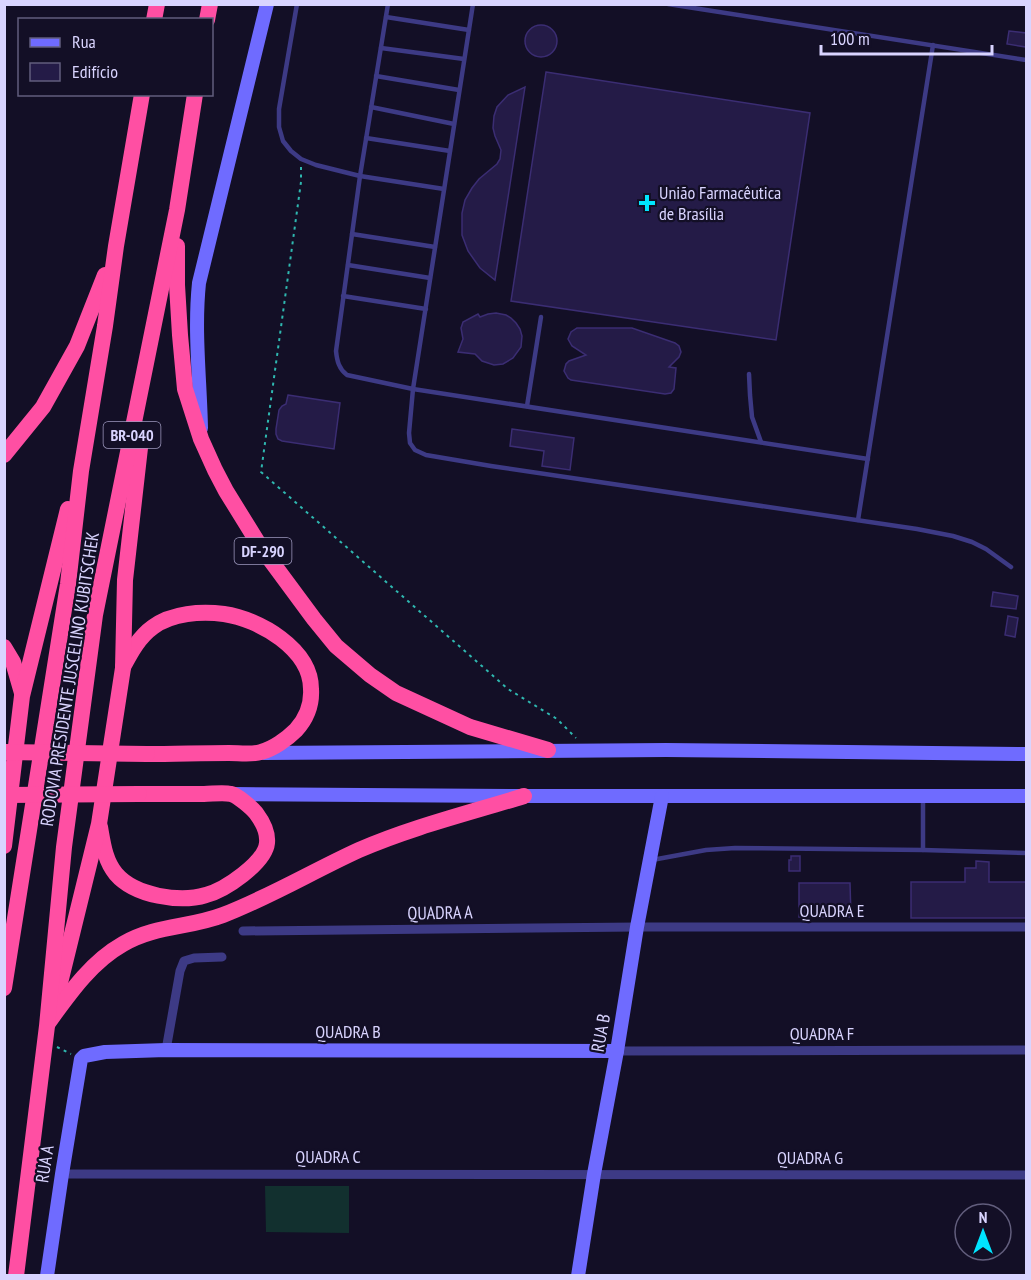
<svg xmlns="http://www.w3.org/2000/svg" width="1031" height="1280" font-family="'PT Sans Narrow',sans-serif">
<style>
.green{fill:#12302f}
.building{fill:#241b47;stroke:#3b2d73;stroke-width:1.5}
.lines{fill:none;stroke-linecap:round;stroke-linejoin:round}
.path{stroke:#2fb8b0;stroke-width:2;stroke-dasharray:3 4.5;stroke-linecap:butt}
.lane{stroke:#3d3a85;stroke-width:4.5}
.street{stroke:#3d3a85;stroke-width:9}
.secondary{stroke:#6f6bff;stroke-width:14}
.highway{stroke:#ff4fa3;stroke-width:16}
.highway-bridge{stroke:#ff4fa3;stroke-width:16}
.poi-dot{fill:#00e5ff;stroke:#130f26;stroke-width:2}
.labels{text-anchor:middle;stroke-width:4.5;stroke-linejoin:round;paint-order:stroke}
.shield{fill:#130f26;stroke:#9e99be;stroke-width:1.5}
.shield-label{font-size:16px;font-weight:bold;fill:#d9d4ff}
.poi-label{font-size:18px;fill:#d9d4ff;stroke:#130f26;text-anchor:start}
.street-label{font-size:18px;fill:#d9d4ff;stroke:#130f26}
</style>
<rect width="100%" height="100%" fill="#130f26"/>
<!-- green -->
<polygon class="green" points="265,1186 349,1186 349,1233 266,1232"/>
<!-- building -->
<g class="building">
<circle cx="541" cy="41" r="16"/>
<polygon points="1009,31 1026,33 1026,47 1007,44"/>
<polygon points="546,72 810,113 776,340 511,301"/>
<polygon points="525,87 509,191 495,280 480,268 468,251 462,235 462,213 465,200 472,188 479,179 497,164 500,159 501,150 495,136 493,128 494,116 497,107 508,95"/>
<polygon points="496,313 506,315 511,318 516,323 520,329 522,336 521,347 513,358 503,364 494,365 482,361 475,354 458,352 463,339 461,328 463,322 478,314 480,317 488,314"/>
<polygon points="577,328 632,328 675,343 679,346 681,352 679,357 669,367 676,368 674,389 671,393 665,394 571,380 568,378 564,371 566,364 569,361 586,355 572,346 568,339 571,332"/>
<polygon points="288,395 340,403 334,449 282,441 278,439 276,434 276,429 279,410 282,406 286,404"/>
<polygon points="512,429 574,438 570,470 542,466 544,451 510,446"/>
<polygon points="993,592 1018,596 1016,609 991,606"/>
<polygon points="1008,616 1018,618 1015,637 1005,635"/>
<polygon points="791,856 800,856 800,871 789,871 789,860 791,860"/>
<polygon points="976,861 989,862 989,882 1026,882 1026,918 911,918 911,882 965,882 965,868 976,868"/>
<polygon points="799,883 850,883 851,917 799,917"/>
</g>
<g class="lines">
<!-- path -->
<g class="path">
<polyline points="301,167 301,182 261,472 508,689 557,719 576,738"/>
<polyline points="57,1047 71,1054"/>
</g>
<!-- lane -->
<g class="lane">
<polyline points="297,4 279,109 279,127 283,141 291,151 301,159 316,165 360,176 444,189"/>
<path d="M388,4L360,176L336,351C337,361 339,369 347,375L413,389L868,459"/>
<polyline points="473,4 413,389 409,433 410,443 415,450 426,455 491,466 917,529 953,536 972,542 986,549 1011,567"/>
<polyline points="668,4 1026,60"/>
<polyline points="386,17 469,30"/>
<polyline points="381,48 464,59"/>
<polyline points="376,76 459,90"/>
<polyline points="371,107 454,124"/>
<polyline points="366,138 450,151"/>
<polyline points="352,234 435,247"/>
<polyline points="348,265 430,278"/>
<polyline points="343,296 426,309"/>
<polyline points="749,374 750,395 752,417 761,442"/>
<polyline points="527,406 541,317"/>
<polyline points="858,520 933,45"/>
<polyline points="923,850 923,798"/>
<polyline points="652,860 706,850 735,848 923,850 1026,853"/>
</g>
<!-- street -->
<g class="street">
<polyline points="243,931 637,927 1026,927"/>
<polyline points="166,1050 180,971 184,961 194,958 222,957"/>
<polyline points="617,1051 1026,1050"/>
<polyline points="62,1174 1026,1175"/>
</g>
<!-- secondary -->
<g class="secondary">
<path d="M201,428C200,380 194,331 199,283L267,4"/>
<polyline points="264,753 666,750 1026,754"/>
<polyline points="233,794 524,796 1026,796"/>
<polyline points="47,1276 62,1174 81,1059 84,1056 105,1052 166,1050 617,1051"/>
<polyline points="578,1276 594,1174 617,1051 637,927 662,796"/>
</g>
<!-- highway -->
<g class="highway">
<polyline points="154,20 157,4"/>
<polyline points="207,20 210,4"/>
<polyline points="177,246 177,285 180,335 185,389 201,439 215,470 226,491 260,546 314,619 336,646 370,675 396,693 470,727 548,750"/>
<polyline points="4,455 43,407 77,346 105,275"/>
<polyline points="4,647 13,662 22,693"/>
<path d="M123,667C131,652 139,637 153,627C172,613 201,611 224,614C259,619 311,649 311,689C312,705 307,718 296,730C287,739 273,749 261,752C252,755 239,753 229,753C202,753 174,754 147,754"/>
<path d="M100,827C103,844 105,861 116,874C135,896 180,903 206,895C225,890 265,863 267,843C268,833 262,821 256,813C252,808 237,795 231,794C223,792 212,794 204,794C182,794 161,794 139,794"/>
<polyline points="4,846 22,696 68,509"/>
<polyline points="4,988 68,584 81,471 105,326 116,246 142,94"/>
<polyline points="58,991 99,824 123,668 125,580 141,439 141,434"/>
<path d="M48,1023C69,994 91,962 123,944C156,925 189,928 223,915C270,897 313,871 359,850C412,827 469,813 524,796"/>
<polyline points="16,1276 47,1026 64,847 95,615 177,210 195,94"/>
</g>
<!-- highway-bridge -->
<g class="highway-bridge">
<polyline points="4,752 147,754"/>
<polyline points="4,795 139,794"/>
</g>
</g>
<!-- markers -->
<path class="poi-dot" d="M644 194h6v6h6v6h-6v6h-6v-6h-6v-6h6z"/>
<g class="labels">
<!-- shield labels -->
<g class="shield">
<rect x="103.5" y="422" width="57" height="26" rx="4.5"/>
<rect x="234.5" y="538" width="57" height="26" rx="4.5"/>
</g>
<g class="shield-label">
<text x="132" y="441">BR-040</text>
<text x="263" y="557">DF-290</text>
</g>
<!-- poi labels -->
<g class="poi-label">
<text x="659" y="199">União Farmacêutica<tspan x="659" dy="21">de Brasília</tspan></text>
</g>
<!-- street labels -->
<g class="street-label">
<text transform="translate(70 679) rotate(-81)" y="6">RODOVIA PRESIDENTE JUSCELINO KUBITSCHEK</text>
<text x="832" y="917">QUADRA E</text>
<text transform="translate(440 913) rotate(-1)" y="6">QUADRA A</text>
<text x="348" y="1038">QUADRA B</text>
<text transform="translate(601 1033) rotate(-80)" y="6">RUA B</text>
<text x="822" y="1040">QUADRA F</text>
<text x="328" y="1163">QUADRA C</text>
<text x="810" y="1164">QUADRA G</text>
<text transform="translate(45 1164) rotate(-81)" y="6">RUA A</text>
</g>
</g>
<!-- border -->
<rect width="1031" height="1280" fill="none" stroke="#d9d4ff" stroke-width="12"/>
<!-- legend -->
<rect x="18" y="18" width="195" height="78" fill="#130f26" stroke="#625e7d" stroke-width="1.5"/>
<rect x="30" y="38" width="30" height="9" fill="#6f6bff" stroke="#625e7d" stroke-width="1.5"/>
<text x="72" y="48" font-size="18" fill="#d9d4ff">Rua</text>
<rect x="30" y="63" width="30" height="18" fill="#241b47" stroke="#625e7d" stroke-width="1.5"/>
<text x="72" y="78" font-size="18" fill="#d9d4ff">Edifício</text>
<!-- north arrow -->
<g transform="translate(983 1232)"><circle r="28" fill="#130f26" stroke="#625e7d" stroke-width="1.5"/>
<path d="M0-4.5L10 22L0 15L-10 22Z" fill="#00e5ff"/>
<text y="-9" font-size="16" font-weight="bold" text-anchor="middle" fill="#d9d4ff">N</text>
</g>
<!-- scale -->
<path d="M821 45v9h171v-9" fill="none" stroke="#d9d4ff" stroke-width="3"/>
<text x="830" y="45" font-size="18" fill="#d9d4ff" stroke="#130f26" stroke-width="4.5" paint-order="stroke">100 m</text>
</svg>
